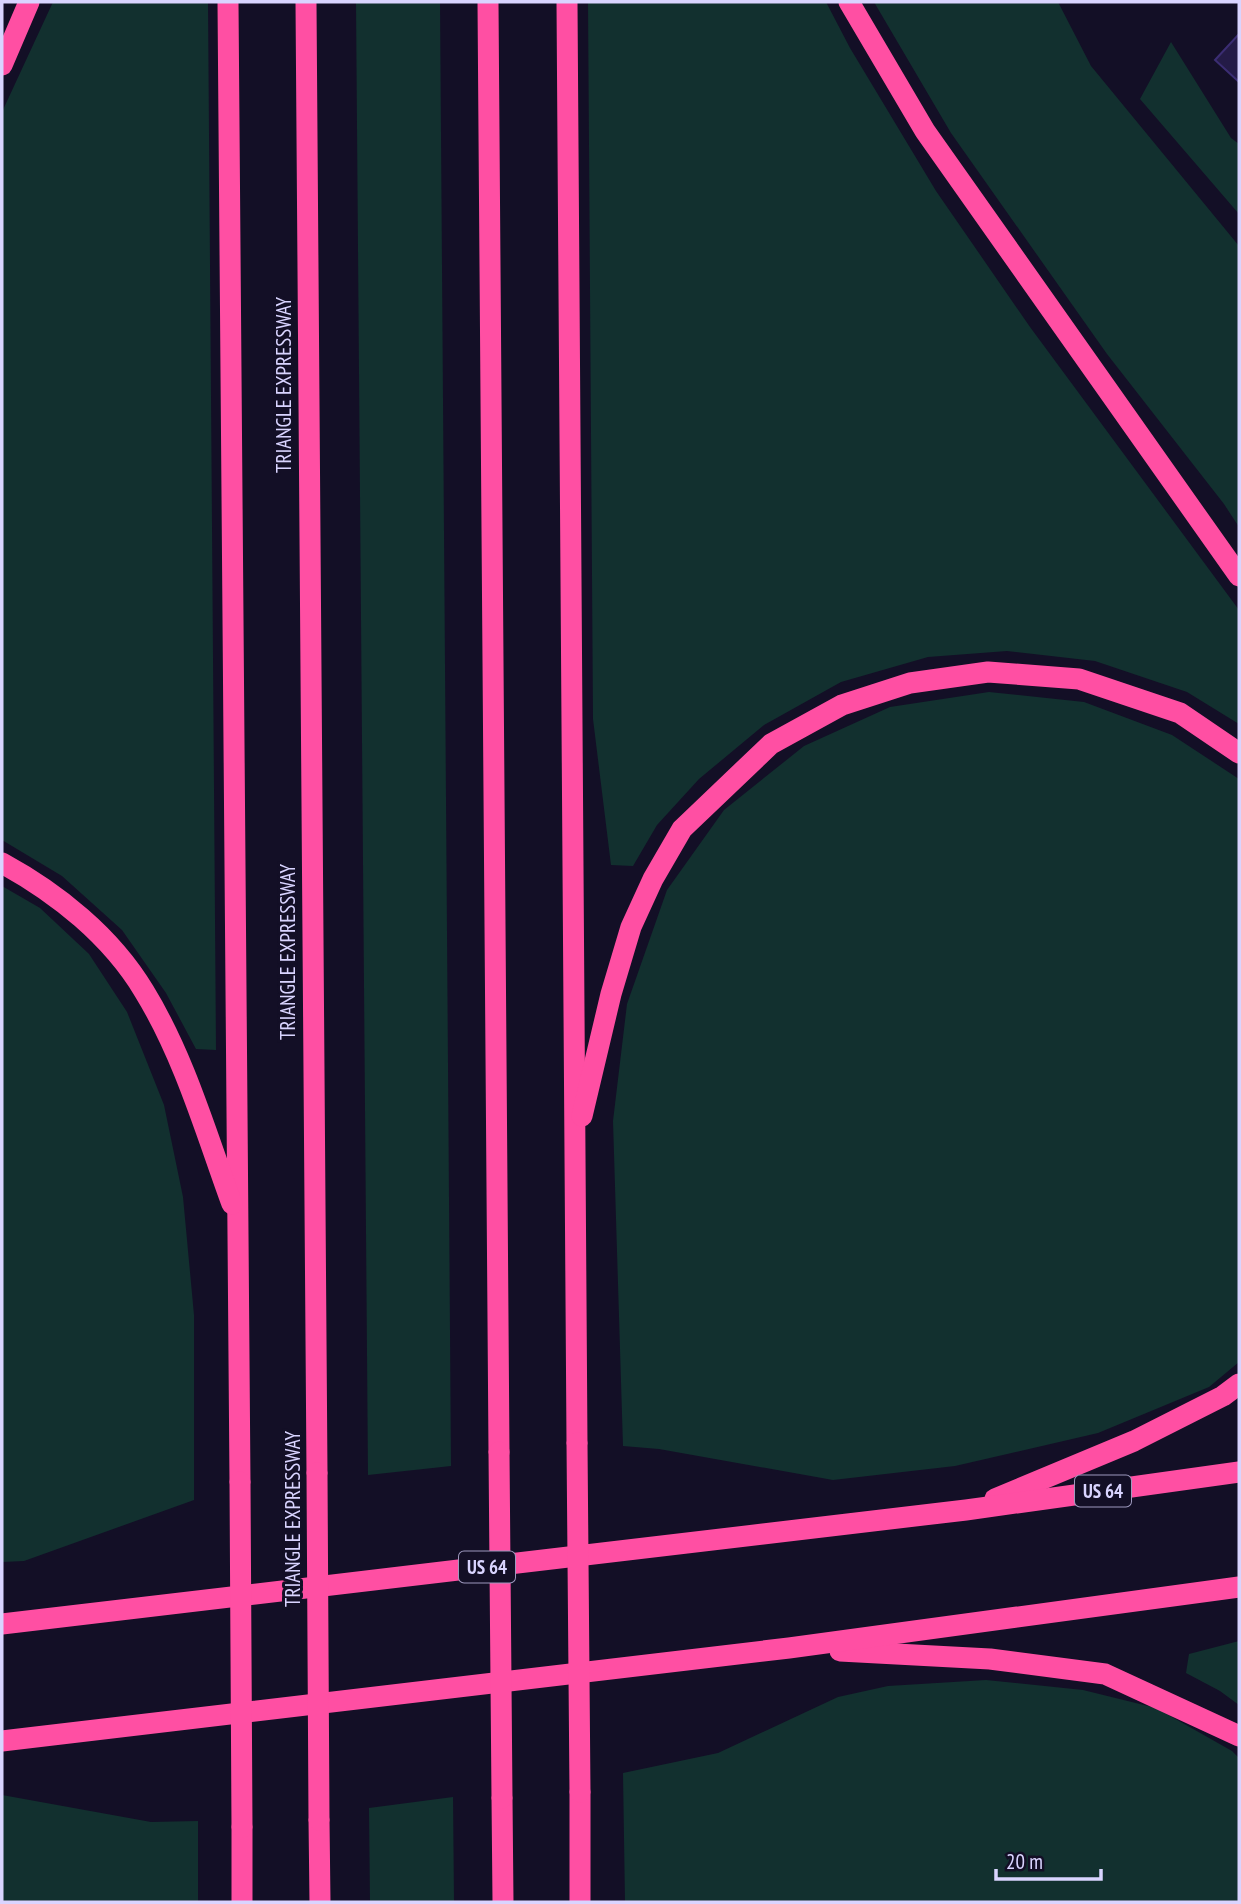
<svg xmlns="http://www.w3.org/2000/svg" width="1241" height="1904" font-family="'PT Sans Narrow',sans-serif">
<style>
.green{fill:#12302f}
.building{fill:#241b47;stroke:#3b2d73;stroke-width:2}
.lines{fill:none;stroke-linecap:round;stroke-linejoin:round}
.highway{stroke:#ff4fa3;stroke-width:21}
.highway-bridge{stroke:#ff4fa3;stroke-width:21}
.labels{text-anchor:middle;stroke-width:6;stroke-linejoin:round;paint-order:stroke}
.shield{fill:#130f26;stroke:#9e99be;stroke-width:2}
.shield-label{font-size:19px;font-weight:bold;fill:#d9d4ff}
.street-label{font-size:21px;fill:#d9d4ff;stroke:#130f26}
</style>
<rect width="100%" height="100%" fill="#130f26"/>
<!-- green -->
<g class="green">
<polygon points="53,2 208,2 216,1050 196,1049 166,993 122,930 62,876 2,840 2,112"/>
<polygon points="356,2 440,2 451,1466 368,1475"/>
<polygon points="588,2 826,2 850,48 936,191 1030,327 1239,610 1239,724 1187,692 1095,661 1007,651 928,657 841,682 764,725 699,779 657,825 633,866 611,865 593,719"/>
<polygon points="874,2 1058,2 1091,66 1239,246 1239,527 1224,504 1107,354 951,133"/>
<polygon points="1171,42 1231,138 1239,144 1239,214 1140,99"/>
<polygon points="989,692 1084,702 1172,735 1239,779 1239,1362 1209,1387 1098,1433 955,1466 833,1480 659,1449 623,1446 613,1121 627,1004 667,890 724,810 804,746 890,707"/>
<polygon points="2,886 40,908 89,954 127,1012 164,1105 183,1197 194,1315 194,1500 24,1561 2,1562"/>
<polygon points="1239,1641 1239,1705 1220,1691 1186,1673 1189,1654"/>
<polygon points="986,1680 1083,1690 1156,1708 1232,1751 1239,1758 1239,1902 625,1902 623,1773 718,1753 838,1697 888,1686"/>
<polygon points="2,1795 151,1822 198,1821 198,1902 2,1902"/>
<polygon points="453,1797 454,1902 370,1902 369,1808"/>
</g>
<!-- building -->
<polygon class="building" points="1239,34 1239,82 1215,60"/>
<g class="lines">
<!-- highway -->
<g class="highway">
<polyline points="228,2 240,1482"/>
<polyline points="306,2 317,1473"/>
<polyline points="488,2 499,1452"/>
<polyline points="567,2 577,1443"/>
<polyline points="849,2 925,131 1239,576"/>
<polyline points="2,65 29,2"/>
<path d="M2,863C57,893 111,936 144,991C184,1056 206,1133 232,1204"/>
<polyline points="582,1116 611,994 631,927 653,879 682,829 771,744 842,705 910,683 988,672 1079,679 1180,713 1239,753"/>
<polyline points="995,1499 1134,1441 1223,1396 1239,1384"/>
<polyline points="2,1624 966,1510 1239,1472"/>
<polyline points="840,1651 990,1659 1105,1674 1239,1736"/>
<polyline points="2,1741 789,1648 1239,1587"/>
<polyline points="580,1792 580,1902"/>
<polyline points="502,1798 503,1902"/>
<polyline points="319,1820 320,1902"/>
<polyline points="242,1827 242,1902"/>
</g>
<!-- highway-bridge -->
<g class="highway-bridge">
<polyline points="577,1443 580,1792"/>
<polyline points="499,1452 502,1798"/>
<polyline points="317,1473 319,1820"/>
<polyline points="240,1482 242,1827"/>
</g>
</g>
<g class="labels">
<!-- shield labels -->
<g class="shield">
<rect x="1075" y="1475.5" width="56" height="31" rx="5"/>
<rect x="459" y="1551.5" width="56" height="31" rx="5"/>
</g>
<g class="shield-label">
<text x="1103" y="1498">US 64</text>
<text x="487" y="1574">US 64</text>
</g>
<!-- street labels -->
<g class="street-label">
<text transform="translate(284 385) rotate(-90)" y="7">TRIANGLE EXPRESSWAY</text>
<text transform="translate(288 952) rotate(-90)" y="7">TRIANGLE EXPRESSWAY</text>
<text transform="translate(293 1519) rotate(-90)" y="7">TRIANGLE EXPRESSWAY</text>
</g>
</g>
<!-- border -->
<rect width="1241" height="1904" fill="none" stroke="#d9d4ff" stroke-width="7"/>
<!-- scale -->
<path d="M996 1869v10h105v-10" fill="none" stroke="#d9d4ff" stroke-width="3.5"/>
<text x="1006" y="1869" font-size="21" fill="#d9d4ff" stroke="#130f26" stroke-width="5" paint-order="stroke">20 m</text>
</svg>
